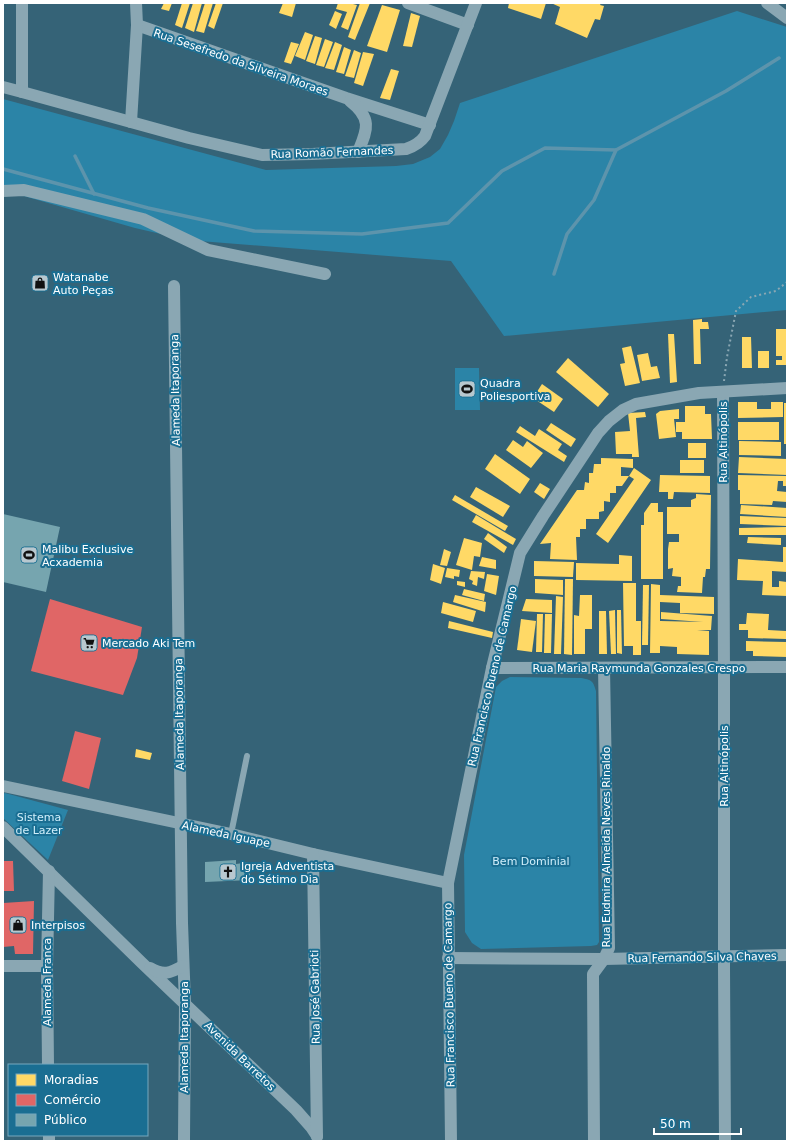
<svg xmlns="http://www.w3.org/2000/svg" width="790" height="1144" font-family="'DejaVu Sans',sans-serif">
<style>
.green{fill:#2b84a7}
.homes{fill:#ffd966}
.shops{fill:#e06666}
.public{fill:#76a5af}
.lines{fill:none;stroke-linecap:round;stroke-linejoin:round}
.stream{stroke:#5d94ac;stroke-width:3.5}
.path{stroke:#8aa7b3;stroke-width:2;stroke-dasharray:2 3;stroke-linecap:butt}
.service{stroke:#8aa7b3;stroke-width:6}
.minor{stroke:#8aa7b3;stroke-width:12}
.labels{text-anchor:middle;stroke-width:4;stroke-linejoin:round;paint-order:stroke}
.street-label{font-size:11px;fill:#fff;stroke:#1a6e92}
.poi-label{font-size:11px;fill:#fff;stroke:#1a6e92;text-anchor:start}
.park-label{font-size:11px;fill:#d0effb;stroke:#1a6e92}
</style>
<rect width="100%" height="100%" fill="#356377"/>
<!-- green -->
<g class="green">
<polygon points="737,11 787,27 787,310 504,336 451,261 187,240 135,228 3,190 3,99 266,170 396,166 413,164 430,157 440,149 448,135 454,121 460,103"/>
<polygon points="455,368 479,368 480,410 455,410"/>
<path d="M510,677L581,678C591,680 593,680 596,691L599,942L597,945L591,946L481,949L472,943L465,932L464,855L496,687L502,681Z"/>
<polygon points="5,793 68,810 48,860 3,818 3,794"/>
</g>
<!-- homes -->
<g class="homes">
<polygon points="164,3 172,3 169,11 161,9"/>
<polygon points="182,3 190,3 182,28 175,25"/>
<polygon points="193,3 202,3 194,32 185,28"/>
<polygon points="205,3 213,3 204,33 196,31"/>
<polygon points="216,3 223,3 214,29 208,26"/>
<polygon points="283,3 296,3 292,17 279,13"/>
<polygon points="338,3 349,3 357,5 348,30 341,27 347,12 336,9"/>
<polygon points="360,3 370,3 355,40 348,37"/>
<polygon points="509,3 546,3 541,19 508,8"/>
<polygon points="551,3 601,3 600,5 604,6 600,20 595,19 587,38 555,24 560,7"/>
<polygon points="382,5 400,10 387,52 367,46"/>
<polygon points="335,11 342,14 336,29 329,25"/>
<polygon points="411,13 420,16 412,47 403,46"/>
<polygon points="305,32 313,35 305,60 295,56"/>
<polygon points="315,36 322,38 315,64 306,61"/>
<polygon points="325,39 333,42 324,67 316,65"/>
<polygon points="291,42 299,44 291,64 284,62"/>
<polygon points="335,42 342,45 334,70 325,68"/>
<polygon points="344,47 351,50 344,74 336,72"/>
<polygon points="354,50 361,53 354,78 345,76"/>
<polygon points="363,52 374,54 363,86 354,83"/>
<polygon points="391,69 399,71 390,100 380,98"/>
<polygon points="702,319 702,322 708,322 709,329 700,329 701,364 694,364 693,320"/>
<polygon points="776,329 786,329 787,365 776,365 776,360 782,360 782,356 776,356"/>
<polygon points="668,334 674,334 677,382 670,383"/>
<polygon points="742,337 751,337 752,368 742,368"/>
<polygon points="631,346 640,383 625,386 620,364 625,363 622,348"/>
<rect x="758" y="351" width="11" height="17"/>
<polygon points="648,353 651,367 657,366 660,378 642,381 637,355"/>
<polygon points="568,358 609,394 598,407 556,372"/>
<polygon points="542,384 563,399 554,412 533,398"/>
<polygon points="738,402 757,402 757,409 771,409 771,402 783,402 783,417 738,418"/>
<rect x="784" y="403" width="3" height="41"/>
<polygon points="685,406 705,406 705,414 711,414 712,439 682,439 682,432 676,432 676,422 685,422"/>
<polygon points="679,409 679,419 674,419 676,437 659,439 656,414 660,411"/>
<polygon points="645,412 646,417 636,418 639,457 632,457 632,454 616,454 615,432 630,431 628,413"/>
<rect x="738" y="422" width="41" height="18"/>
<polygon points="551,423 576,439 571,447 546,430"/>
<polygon points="520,426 535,436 539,429 562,444 558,450 567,456 564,462 516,432"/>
<polygon points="513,440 523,447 527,441 543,453 531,468 506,450"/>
<polygon points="739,441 781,442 781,456 739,455"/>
<rect x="688" y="443" width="18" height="15"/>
<polygon points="495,454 530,479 520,494 485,469"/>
<polygon points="739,457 787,459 787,475 738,473"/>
<polygon points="601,458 633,459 633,468 621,467 621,476 629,476 622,486 616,486 616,493 610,493 610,502 604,501 604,511 599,512 599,519 586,519 586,529 580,529 580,537 576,537 577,560 550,559 551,543 540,544 577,490 584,490 585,482 589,483 589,473 593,473 594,464 601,464"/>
<rect x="680" y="460" width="24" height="13"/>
<polygon points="634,468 651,480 608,543 596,534 634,479 629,476"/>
<polygon points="660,475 710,476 710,493 674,492 673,499 668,499 668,492 659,492"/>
<polygon points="738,475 787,476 787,486 783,486 783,481 778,481 777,491 787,492 787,502 773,501 772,505 740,504 740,490 738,490"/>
<polygon points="540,483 550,489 544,499 534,492"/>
<polygon points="476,487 510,506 503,517 470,497"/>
<polygon points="696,494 711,495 710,569 706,569 705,577 703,577 702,593 677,592 678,586 681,586 681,577 672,576 673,568 668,569 668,549 669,542 679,542 679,534 667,534 667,507 691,507 691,500 696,498"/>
<polygon points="455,495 508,526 505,531 452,500"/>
<polygon points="651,503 658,503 658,512 663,512 663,579 641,579 641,525 644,525 644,513"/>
<polygon points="741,505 787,508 787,517 740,514"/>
<polygon points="476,515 516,539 513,545 472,522"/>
<polygon points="740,516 787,518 787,526 740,524"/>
<polygon points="787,527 787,535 739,535 739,528"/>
<polygon points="488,533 507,547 504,553 484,539"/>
<polygon points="748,537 781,538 781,545 747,543"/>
<polygon points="464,538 482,543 480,557 474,556 472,570 456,565"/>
<polygon points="783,547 787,547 787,572 772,571 772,587 779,587 779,581 787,582 787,596 762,595 763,581 737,580 738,559 783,562"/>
<polygon points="444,549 451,552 447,566 440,565"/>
<polygon points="619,555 632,556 632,581 576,580 576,563 619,564"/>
<polygon points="482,557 496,560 496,569 479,566"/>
<polygon points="534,561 574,562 573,577 534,576"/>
<polygon points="433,564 445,568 441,584 430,580"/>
<polygon points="447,568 460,570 459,577 454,576 454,579 445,577"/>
<polygon points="471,571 485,572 484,579 478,577 477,586 472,584 473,581 469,579"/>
<polygon points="487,574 499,576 496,595 484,591"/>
<polygon points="535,579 563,580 563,595 535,593"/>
<polygon points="565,579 573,579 572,655 564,654"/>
<polygon points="457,581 465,582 465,587 457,585"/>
<polygon points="623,583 636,583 636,621 641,621 641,655 633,655 633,646 624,646"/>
<polygon points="651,584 660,585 660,595 714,597 714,614 680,613 680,603 660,602 660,621 703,622 661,619 661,612 712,616 711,630 697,630 709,631 709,655 677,654 677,647 660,646 660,653 650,653"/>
<polygon points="643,585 649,585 648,645 642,645"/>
<polygon points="464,589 485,594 484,601 462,595"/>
<polygon points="455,595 486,602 485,612 453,602"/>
<polygon points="580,595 592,595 592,629 585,629 585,654 574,654 574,615 579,616"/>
<polygon points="556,596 563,597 561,654 554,654"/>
<polygon points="526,599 552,600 552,613 522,611"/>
<polygon points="443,602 476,611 473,622 441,613"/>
<polygon points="615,610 616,654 611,654 609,611"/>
<polygon points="617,610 621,610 622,654 617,653"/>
<polygon points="599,611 606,611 607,654 599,654"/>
<polygon points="747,613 769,614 768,630 786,631 786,639 748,638 748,630 739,630 739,624 746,624"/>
<polygon points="537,614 543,614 542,652 536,652"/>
<polygon points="545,614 552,614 551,653 544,653"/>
<polygon points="521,619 536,621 532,652 517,650"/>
<polygon points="449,621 493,632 492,638 448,628"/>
<polygon points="746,641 787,642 787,657 753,656 753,651 746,651"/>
<polygon points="136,749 152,753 150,760 135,757"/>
</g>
<!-- shops -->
<g class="shops">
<polygon points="50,599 142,627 137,658 123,695 31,671"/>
<polygon points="75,731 101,738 89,789 62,781"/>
<polygon points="3,861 13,861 14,891 3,891"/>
<polygon points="34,901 33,954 15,954 14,946 3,947 3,903"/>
</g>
<!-- public -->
<g class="public">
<polygon points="3,514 60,527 46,592 3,582"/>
<polygon points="236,860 236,864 250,862 250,880 205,882 205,862"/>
</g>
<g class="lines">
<!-- stream -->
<g class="stream">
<polyline points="75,156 94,194"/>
<polyline points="3,169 148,208 254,231 362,234 448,223 502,171 545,148 616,150 726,91 779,58"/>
<polyline points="554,274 567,234 594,200 616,150"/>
</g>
<!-- path -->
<polyline class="path" points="724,381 727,357 736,311 751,297 776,291 787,282"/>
<!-- service -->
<polyline class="service" points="231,834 247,756"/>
<!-- minor -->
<g class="minor">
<polyline points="22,3 22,92"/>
<polyline points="408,3 468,25"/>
<polyline points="767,3 787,18"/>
<polyline points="137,25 346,98 430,125"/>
<path d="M3,87L22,92L189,138L262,155L312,154L406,149C415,146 420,143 425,136L476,3"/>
<path d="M350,101C373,119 367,130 358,152"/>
<polyline points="131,122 137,25 136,3"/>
<polyline points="3,191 24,190 143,219 208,250 325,274"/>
<polyline points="174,286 182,923 185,1004 184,1141"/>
<polyline points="723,392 724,680 724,967 725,1141"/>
<polyline points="492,668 787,667"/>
<polyline points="3,786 231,834 313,854 448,883"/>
<polyline points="3,827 142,963 296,1110 311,1127 317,1136"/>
<polyline points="313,854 317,1137"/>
<polyline points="448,958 604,959 787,955"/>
<polyline points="3,966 47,966"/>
<path d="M150,968C164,976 170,973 183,966"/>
<polyline points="48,1065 47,966 49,871"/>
<polyline points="49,1135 49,1141"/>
<polyline points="451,1141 448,883 492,668 520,553 543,516 598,433 609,421 623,410 636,404 699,393 787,388"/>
<polyline points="594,1141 593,974 604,959 609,948 604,668"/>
</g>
</g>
<!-- icons -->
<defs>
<g id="shop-square" transform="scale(0.9)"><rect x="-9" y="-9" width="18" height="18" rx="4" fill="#b8c8cf" stroke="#1a6e92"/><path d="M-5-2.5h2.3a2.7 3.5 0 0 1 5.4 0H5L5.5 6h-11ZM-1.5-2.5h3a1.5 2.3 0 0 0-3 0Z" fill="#111"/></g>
<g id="stadium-square" transform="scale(0.9)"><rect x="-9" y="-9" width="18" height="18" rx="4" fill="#b8c8cf" stroke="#1a6e92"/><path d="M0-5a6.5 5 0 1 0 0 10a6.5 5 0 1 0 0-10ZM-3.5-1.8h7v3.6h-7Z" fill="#111"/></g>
<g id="supermarket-square" transform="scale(0.9)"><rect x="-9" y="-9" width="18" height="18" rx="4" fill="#b8c8cf" stroke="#1a6e92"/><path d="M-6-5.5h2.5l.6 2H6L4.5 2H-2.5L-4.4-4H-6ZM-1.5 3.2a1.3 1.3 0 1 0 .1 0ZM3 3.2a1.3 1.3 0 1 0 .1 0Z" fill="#111"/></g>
<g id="church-square" transform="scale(0.9)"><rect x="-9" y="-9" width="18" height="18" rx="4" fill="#b8c8cf" stroke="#1a6e92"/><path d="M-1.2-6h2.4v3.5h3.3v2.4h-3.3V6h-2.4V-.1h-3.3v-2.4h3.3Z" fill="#111"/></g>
</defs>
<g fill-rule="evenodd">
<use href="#shop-square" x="40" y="283"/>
<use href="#stadium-square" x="467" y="389"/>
<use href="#stadium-square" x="29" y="555"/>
<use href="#supermarket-square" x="89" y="643"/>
<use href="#church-square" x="228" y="872"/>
<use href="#shop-square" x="18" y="925"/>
</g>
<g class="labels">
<!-- street labels -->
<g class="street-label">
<text transform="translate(241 62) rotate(19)" y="4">Rua Sesefredo da Silveira Moraes</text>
<text transform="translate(332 152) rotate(-2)" y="4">Rua Romão Fernandes</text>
<text transform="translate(175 390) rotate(-91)" y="4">Alameda Itaporanga</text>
<text transform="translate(723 442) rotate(-90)" y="4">Rua Altinópolis</text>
<text x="639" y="672">Rua Maria Raymunda Gonzales Crespo</text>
<text transform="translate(492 676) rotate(-77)" y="4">Rua Francisco Bueno de Camargo</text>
<text transform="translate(179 714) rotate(-91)" y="4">Alameda Itaporanga</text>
<text transform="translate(724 766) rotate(-90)" y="4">Rua Altinópolis</text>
<text transform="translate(226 834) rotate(12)" y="4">Alameda Iguape</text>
<text transform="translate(606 847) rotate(-90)" y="4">Rua Eudmira Almeida Neves Rinaldo</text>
<text transform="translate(702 957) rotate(-1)" y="4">Rua Fernando Silva Chaves</text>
<text transform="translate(47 982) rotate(-90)" y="4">Alameda Franca</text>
<text transform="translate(449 995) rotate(-91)" y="4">Rua Francisco Bueno de Camargo</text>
<text transform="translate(315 997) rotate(-91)" y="4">Rua José Gabrioti</text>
<text transform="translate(184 1037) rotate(-90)" y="4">Alameda Itaporanga</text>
<text transform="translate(240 1056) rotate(44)" y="4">Avenida Barretos</text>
</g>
<!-- poi labels -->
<g class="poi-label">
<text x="53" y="281">Watanabe<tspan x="53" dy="13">Auto Peças</tspan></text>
<text x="480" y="387">Quadra<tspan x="480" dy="13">Poliesportiva</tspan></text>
<text x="42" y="553">Malibu Exclusive<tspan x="42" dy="13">Acxademia</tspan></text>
<text x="102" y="647">Mercado Aki Tem</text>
<text x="241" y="870">Igreja Adventista<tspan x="241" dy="13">do Sétimo Dia</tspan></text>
<text x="31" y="929">Interpisos</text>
</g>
<!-- park labels -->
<g class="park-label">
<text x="39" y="821">Sistema<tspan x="39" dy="13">de Lazer</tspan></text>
<text x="531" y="865">Bem Dominial</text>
</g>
</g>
<!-- border -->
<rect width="790" height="1144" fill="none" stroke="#ffffff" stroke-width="8"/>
<!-- legend -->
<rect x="8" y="1064" width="140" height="72" fill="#1a6e92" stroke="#76a8be"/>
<rect x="16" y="1074" width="20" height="12" fill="#ffd966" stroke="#76a8be"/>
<text x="44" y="1084" font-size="12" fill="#ffffff">Moradias</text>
<rect x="16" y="1094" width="20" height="12" fill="#e06666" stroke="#76a8be"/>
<text x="44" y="1104" font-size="12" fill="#ffffff">Comércio</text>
<rect x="16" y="1114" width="20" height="12" fill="#76a5af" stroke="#76a8be"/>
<text x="44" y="1124" font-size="12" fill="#ffffff">Público</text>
<!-- scale -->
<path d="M654 1128v6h87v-6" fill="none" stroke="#ffffff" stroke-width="2"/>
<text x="660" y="1128" font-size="12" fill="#ffffff" stroke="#1a6e92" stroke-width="3" paint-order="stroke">50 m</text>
</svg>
